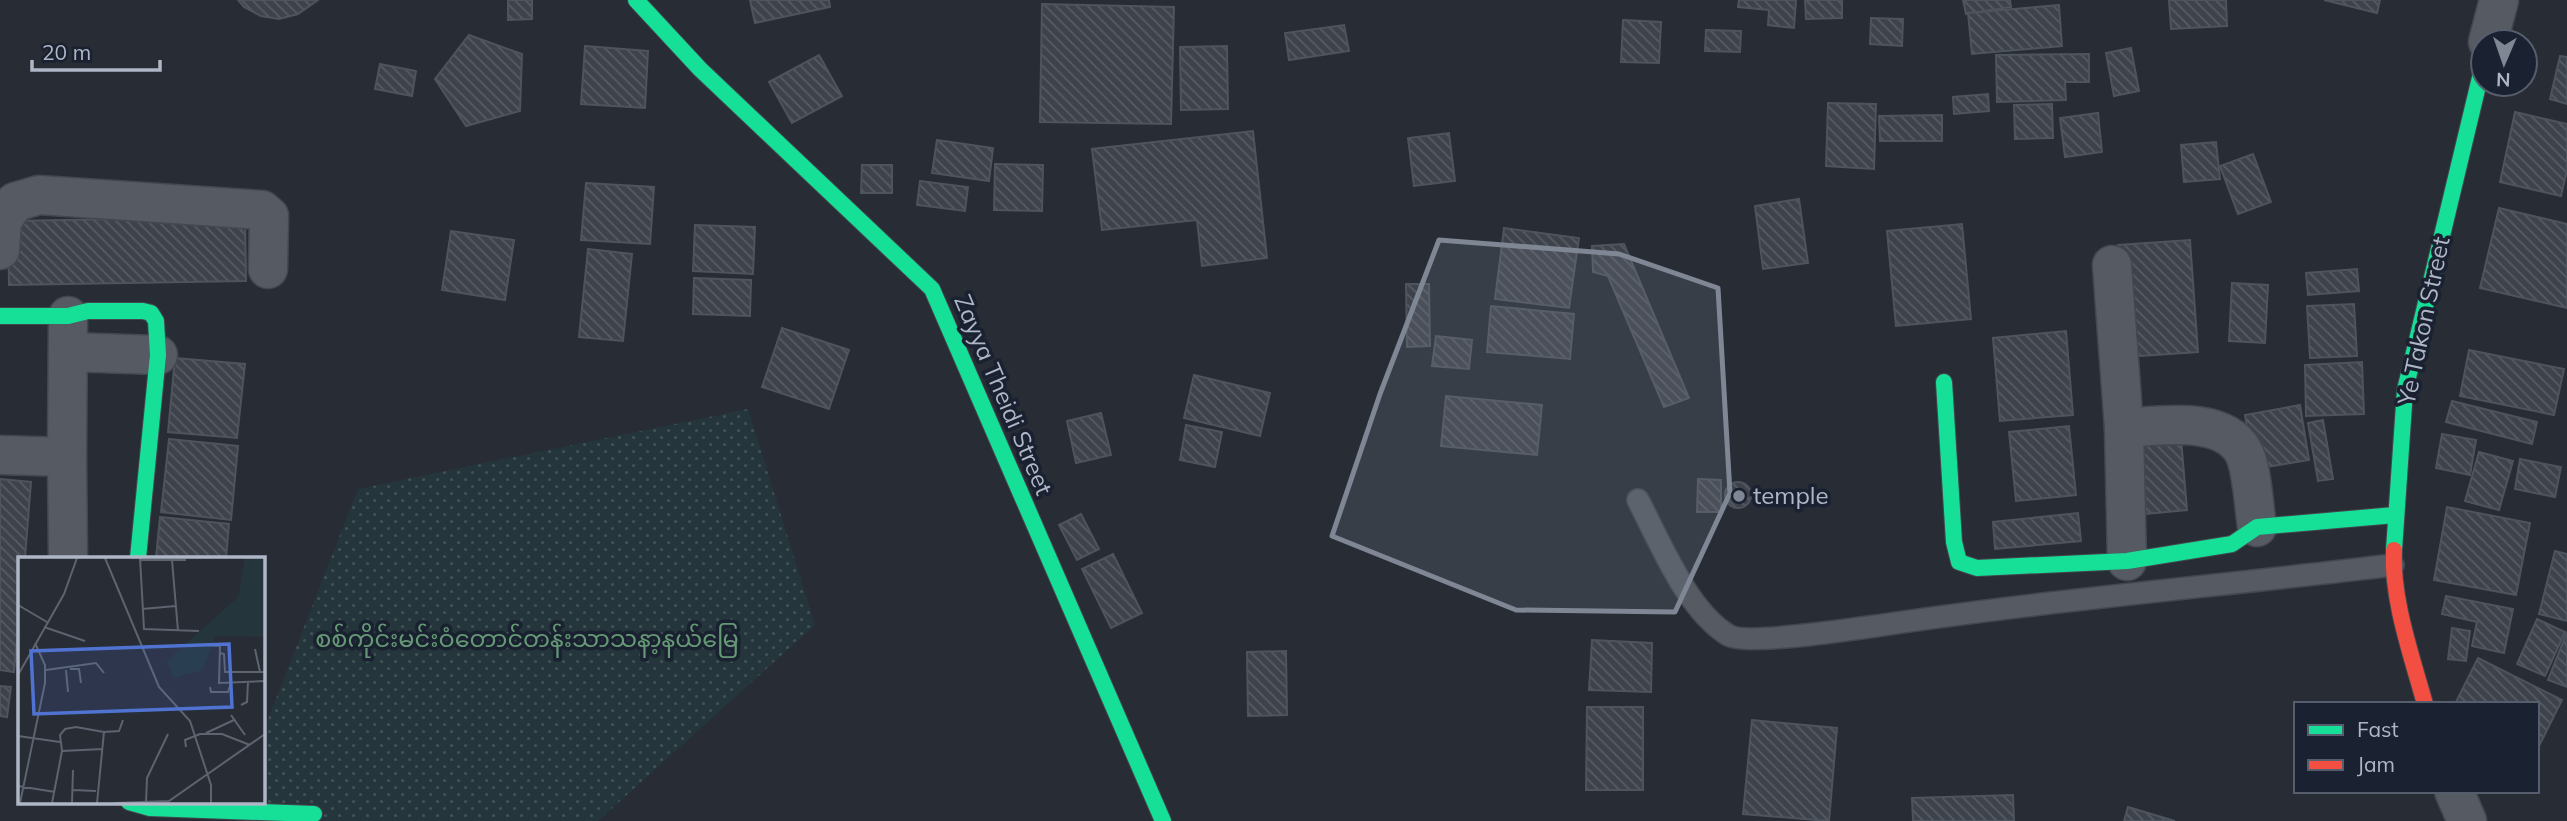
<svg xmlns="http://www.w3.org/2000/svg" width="2567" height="821" font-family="Mulish,'Noto Sans Myanmar',sans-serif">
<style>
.park{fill:url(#park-dots)}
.building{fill:url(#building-back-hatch);stroke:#4e545d;stroke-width:2}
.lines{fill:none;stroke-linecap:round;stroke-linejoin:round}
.lane-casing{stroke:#43474e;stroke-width:24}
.street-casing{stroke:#43474e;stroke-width:41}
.fast-casing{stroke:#43474e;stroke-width:18}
.jam-casing{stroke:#43474e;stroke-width:18}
.lane{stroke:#565a63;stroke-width:21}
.street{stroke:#565a63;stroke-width:38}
.fast{stroke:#16e098;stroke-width:16}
.jam{stroke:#f24e42;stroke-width:16}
.marked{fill:#7f8694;fill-opacity:0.2;stroke:#7f8694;stroke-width:5;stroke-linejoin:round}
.poi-dot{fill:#7f8694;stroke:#1a2130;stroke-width:2.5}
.labels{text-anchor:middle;stroke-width:7;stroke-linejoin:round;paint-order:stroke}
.street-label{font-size:24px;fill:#afb7c7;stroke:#1a2130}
.poi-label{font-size:24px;fill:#afb7c7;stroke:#1a2130;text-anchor:start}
.park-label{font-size:24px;fill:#659975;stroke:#1a2130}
.inset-road{fill:none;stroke:#5d646f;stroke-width:2}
.view{fill:#5073d2;fill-opacity:0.15;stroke:#5073d2;stroke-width:3.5}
.inset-edge{fill:none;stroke:#afb7c7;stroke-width:3.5}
</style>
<defs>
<pattern id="park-dots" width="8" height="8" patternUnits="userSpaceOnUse" patternTransform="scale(1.75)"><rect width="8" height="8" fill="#24363b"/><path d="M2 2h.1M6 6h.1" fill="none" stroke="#415156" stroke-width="1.8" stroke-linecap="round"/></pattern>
<pattern id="building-back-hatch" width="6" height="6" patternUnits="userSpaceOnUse" patternTransform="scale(1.75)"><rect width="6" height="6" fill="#3e424b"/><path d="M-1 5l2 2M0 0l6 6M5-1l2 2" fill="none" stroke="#575b63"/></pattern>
</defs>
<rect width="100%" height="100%" fill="#272c35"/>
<!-- park -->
<polygon class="park" points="748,409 815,625 598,821 227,821 262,802 263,732 358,489"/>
<!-- building -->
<g class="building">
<polygon points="238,0 318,0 298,14 279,19 261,16 244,7"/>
<polygon points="508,0 532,0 532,19 508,20"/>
<polygon points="750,0 829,0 830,7 755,23"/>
<polygon points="1739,0 1796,0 1794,28 1768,25 1769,10 1738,7"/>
<polygon points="1805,0 1842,0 1842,18 1806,19"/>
<polygon points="1963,0 2010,0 2011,7 1966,14"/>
<polygon points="2169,0 2226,0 2227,26 2171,29"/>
<polygon points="2324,0 2380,0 2377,13"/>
<polygon points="1042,4 1174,7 1171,124 1040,122"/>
<polygon points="2059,5 2062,46 1972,54 1968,13"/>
<polygon points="1871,18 1903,19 1902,46 1870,44"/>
<polygon points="1623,20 1661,22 1659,63 1621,62"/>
<polygon points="1344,25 1349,51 1289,60 1285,33"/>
<polygon points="1706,30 1741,31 1740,52 1705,51"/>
<polygon points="469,35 522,54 520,111 466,126 435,79"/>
<polygon points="585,46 648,51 645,108 581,104"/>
<polygon points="1227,46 1228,109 1181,110 1180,47"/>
<polygon points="2131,48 2139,91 2114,96 2106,53"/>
<polygon points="2089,54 2089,82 2065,82 2066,100 1997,102 1996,55"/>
<polygon points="819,55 842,96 792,123 769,82"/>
<polygon points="2560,56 2567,57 2567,104 2550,99"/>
<polygon points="380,64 416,71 412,96 375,89"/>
<polygon points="1988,94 1989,111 1954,114 1953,97"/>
<polygon points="1828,103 1876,104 1874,169 1826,166"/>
<polygon points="2052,104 2053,138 2015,139 2014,105"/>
<polygon points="2515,112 2567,124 2567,170 2561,196 2500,182"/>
<polygon points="2098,113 2102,152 2065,157 2060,118"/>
<polygon points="1942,115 1942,141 1880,141 1879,116"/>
<polygon points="1253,131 1267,258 1202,266 1197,220 1102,230 1092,149"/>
<polygon points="1449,133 1455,181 1414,186 1408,138"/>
<polygon points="937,140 993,148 989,181 932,173"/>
<polygon points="2216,142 2220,179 2184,182 2181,145"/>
<polygon points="2253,154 2271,202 2238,214 2220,166"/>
<polygon points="995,164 1043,165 1042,211 994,210"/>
<polygon points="862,165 892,165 892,193 861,193"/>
<polygon points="920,181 968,187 965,211 917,205"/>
<polygon points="586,183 654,187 650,244 581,240"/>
<polygon points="1799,199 1808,263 1763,269 1755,206"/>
<polygon points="2499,208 2567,224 2567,308 2480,288"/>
<polygon points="245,217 246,281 9,285 8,221"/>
<polygon points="1962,224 1971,319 1896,326 1887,231"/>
<polygon points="695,225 755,227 753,274 693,271"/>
<polygon points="1504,228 1579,238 1569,308 1495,299"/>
<polygon points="451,231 514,240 505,300 442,290"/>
<polygon points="2190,240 2198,352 2126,357 2118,245"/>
<polygon points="1624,244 1689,398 1664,407 1608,276 1593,272 1592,246"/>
<polygon points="588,249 632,254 623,341 579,337"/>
<polygon points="2357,269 2359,291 2308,295 2306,273"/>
<polygon points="694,278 751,280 750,316 693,314"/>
<polygon points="2232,283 2268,285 2265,343 2229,341"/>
<polygon points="1406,284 1429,284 1430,346 1407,347"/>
<polygon points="2354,304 2357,356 2310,358 2307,306"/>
<polygon points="1491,306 1574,314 1570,359 1487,352"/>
<polygon points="782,328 849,350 829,409 762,387"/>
<polygon points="2066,331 2073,415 2000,421 1993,338"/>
<polygon points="1436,336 1472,340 1469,369 1432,366"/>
<polygon points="2469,350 2564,369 2554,415 2460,396"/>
<polygon points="175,358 245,364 237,438 168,432"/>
<polygon points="2362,362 2364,414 2306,416 2305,365"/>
<polygon points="1194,375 1270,393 1260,436 1184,418"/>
<polygon points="1446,396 1542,405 1537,455 1441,446"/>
<polygon points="2452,401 2537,422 2532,444 2446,422"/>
<polygon points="2300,405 2309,460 2254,469 2245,415"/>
<polygon points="1101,413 1111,455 1076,463 1067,421"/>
<polygon points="2323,420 2333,479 2318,481 2308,423"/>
<polygon points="1186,425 1222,432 1215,467 1180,460"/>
<polygon points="2069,426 2076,495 2016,501 2009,432"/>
<polygon points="2442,434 2476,440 2470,475 2436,468"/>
<polygon points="2181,438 2187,510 2146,514 2140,441"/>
<polygon points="169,439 238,446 231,520 161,512"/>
<polygon points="2479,452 2513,461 2499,510 2465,501"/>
<polygon points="2520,459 2561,467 2555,497 2515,489"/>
<polygon points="0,479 31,482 25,558 19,558 19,617 14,672 0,670"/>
<polygon points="1698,479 1721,480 1721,512 1697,512"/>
<circle cx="1738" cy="495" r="13"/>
<polygon points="2447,507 2530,523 2516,595 2434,580"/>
<polygon points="2078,513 2081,541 1995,549 1993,522"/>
<polygon points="1081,514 1099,549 1077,560 1059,525"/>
<polygon points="160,517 229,524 226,558 156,558"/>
<polygon points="2555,551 2567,554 2567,621 2539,614"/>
<polygon points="1113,554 1142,613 1111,628 1082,569"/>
<polygon points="2446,596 2513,609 2504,653 2472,646 2477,622 2442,614"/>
<polygon points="2537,619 2565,632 2545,676 2517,664"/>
<polygon points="2452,628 2470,631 2466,661 2448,659"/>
<polygon points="2567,632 2567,687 2548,680"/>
<polygon points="1592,640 1652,643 1651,692 1589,690"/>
<polygon points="1286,651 1287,715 1248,716 1247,652"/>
<polygon points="2478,658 2562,700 2540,744 2537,742 2537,704 2460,704 2456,702"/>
<polygon points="0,686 11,687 7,717 0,716"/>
<polygon points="1587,707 1643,707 1643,790 1586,790"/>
<polygon points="1752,720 1837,728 1829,821 1743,814"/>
<polygon points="2013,795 2014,821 1913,821 1912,798"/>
<polygon points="2128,807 2175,821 2124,821"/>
</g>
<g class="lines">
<!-- lane casing -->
<g class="lane-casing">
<path id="lane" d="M1638,500C1660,542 1687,610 1728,635C1746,646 1851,629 1876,626C2048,600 2221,586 2393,565"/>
</g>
<!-- street casing -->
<g class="street-casing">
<g id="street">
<polyline points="2488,42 2499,0"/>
<polyline points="0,250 2,221 15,202 39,195 262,210 269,216 268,269"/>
<polyline points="2112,265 2124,428 2127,561"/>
<polyline points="68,352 158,355"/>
<path d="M2124,428C2159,426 2222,415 2243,451C2252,466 2254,508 2257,527"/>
<polyline points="0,455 67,457 68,558"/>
<polyline points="67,457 68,316"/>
<polyline points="2454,791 2467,821"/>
</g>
</g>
<!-- fast casing -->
<g class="fast-casing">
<g id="fast">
<polyline points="636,0 700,69 932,289 1163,821"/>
<polyline points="0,316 68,316 88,311 143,311 151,313 156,321 158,355 138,558"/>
<polyline points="1944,382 1954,542 1959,562 1977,568 2127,561 2232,544 2257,527 2395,515"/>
<polyline points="2394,550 2405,390 2483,65"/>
<polyline points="129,802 150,808 314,814"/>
</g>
</g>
<!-- jam casing -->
<g class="jam-casing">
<path id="jam" d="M2394,550C2391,598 2412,657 2425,704"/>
</g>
<!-- lane -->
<use href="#lane" class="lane"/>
<!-- street -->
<use href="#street" class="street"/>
<!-- fast -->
<use href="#fast" class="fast"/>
<!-- jam -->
<use href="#jam" class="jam"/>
</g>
<!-- marked area -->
<path class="marked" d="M1439,240L1619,254L1718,288L1730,493L1675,612L1516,610L1332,536L1380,394Z"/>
<!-- markers -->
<circle class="poi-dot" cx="1739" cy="496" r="7"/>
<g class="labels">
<!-- street labels -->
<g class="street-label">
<text transform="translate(2424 321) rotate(-78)" y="8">Ye Takon Street</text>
<text transform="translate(1003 395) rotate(67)" y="8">Zayya Theidi Street</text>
</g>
<!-- poi labels -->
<g class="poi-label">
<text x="1753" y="504">temple</text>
</g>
<!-- park labels -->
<g class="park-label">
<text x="527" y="647">စစ်ကိုင်းမင်းဝံတောင်တန်းသာသနာ့နယ်မြေ</text>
</g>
</g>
<!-- overview -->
<g transform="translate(18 557)">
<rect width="247" height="247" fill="#272c35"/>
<path d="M227,1H247V80L197,79L185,113L155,121L149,104L220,40Z" fill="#24363b"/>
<path class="inset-road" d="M87,1L141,130L172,164L193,228V246M122,1L126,72L181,74M122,3H168M154,3L160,74M0,48L29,65M124,52L158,49M26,70L67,84M187,88L202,89L201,126L247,124M237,92L242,115M202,96L206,97L207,115H247M52,112H61L63,126M28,113L78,106L86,116M48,113L50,135M0,118L46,37L59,1M192,130L193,135H210L213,126M223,148L229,145L230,125M213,158L227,178M188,176L216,163M0,179L42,185M168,190L167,183L182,177H204L232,188M44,194L42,178L47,172L58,170L86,175M0,229L37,235M55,233L78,234M2,246L27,126V108L17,86M34,246L44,194L85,192M54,246L55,213M79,246L86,175L101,174L105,163M96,246L151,244L247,177M128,246L129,221L150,177"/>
<path class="view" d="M211,87L214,150L16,157L13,94Z"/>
<rect width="247" height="247" class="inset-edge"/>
</g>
<!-- legend -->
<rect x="2294" y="702" width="245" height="91" fill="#1a2130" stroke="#565d6c" stroke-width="2"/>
<rect x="2308" y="725" width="35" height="10" fill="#16e098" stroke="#565d6c" stroke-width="2"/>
<text x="2357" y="737" font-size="21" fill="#afb7c7">Fast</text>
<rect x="2308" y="760" width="35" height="10" fill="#f24e42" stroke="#565d6c" stroke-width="2"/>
<text x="2357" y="772" font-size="21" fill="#afb7c7">Jam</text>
<!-- north arrow -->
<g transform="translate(2504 63) rotate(182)"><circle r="33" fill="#1a2130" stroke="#565d6c" stroke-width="2"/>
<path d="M0-5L12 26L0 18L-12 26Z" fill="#7f8694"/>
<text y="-10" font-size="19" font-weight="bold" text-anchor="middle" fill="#afb7c7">N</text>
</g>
<!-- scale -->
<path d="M32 60v10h128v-10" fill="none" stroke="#afb7c7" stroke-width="3.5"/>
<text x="42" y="60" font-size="21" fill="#afb7c7" stroke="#1a2130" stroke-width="5" paint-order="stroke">20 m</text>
</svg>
